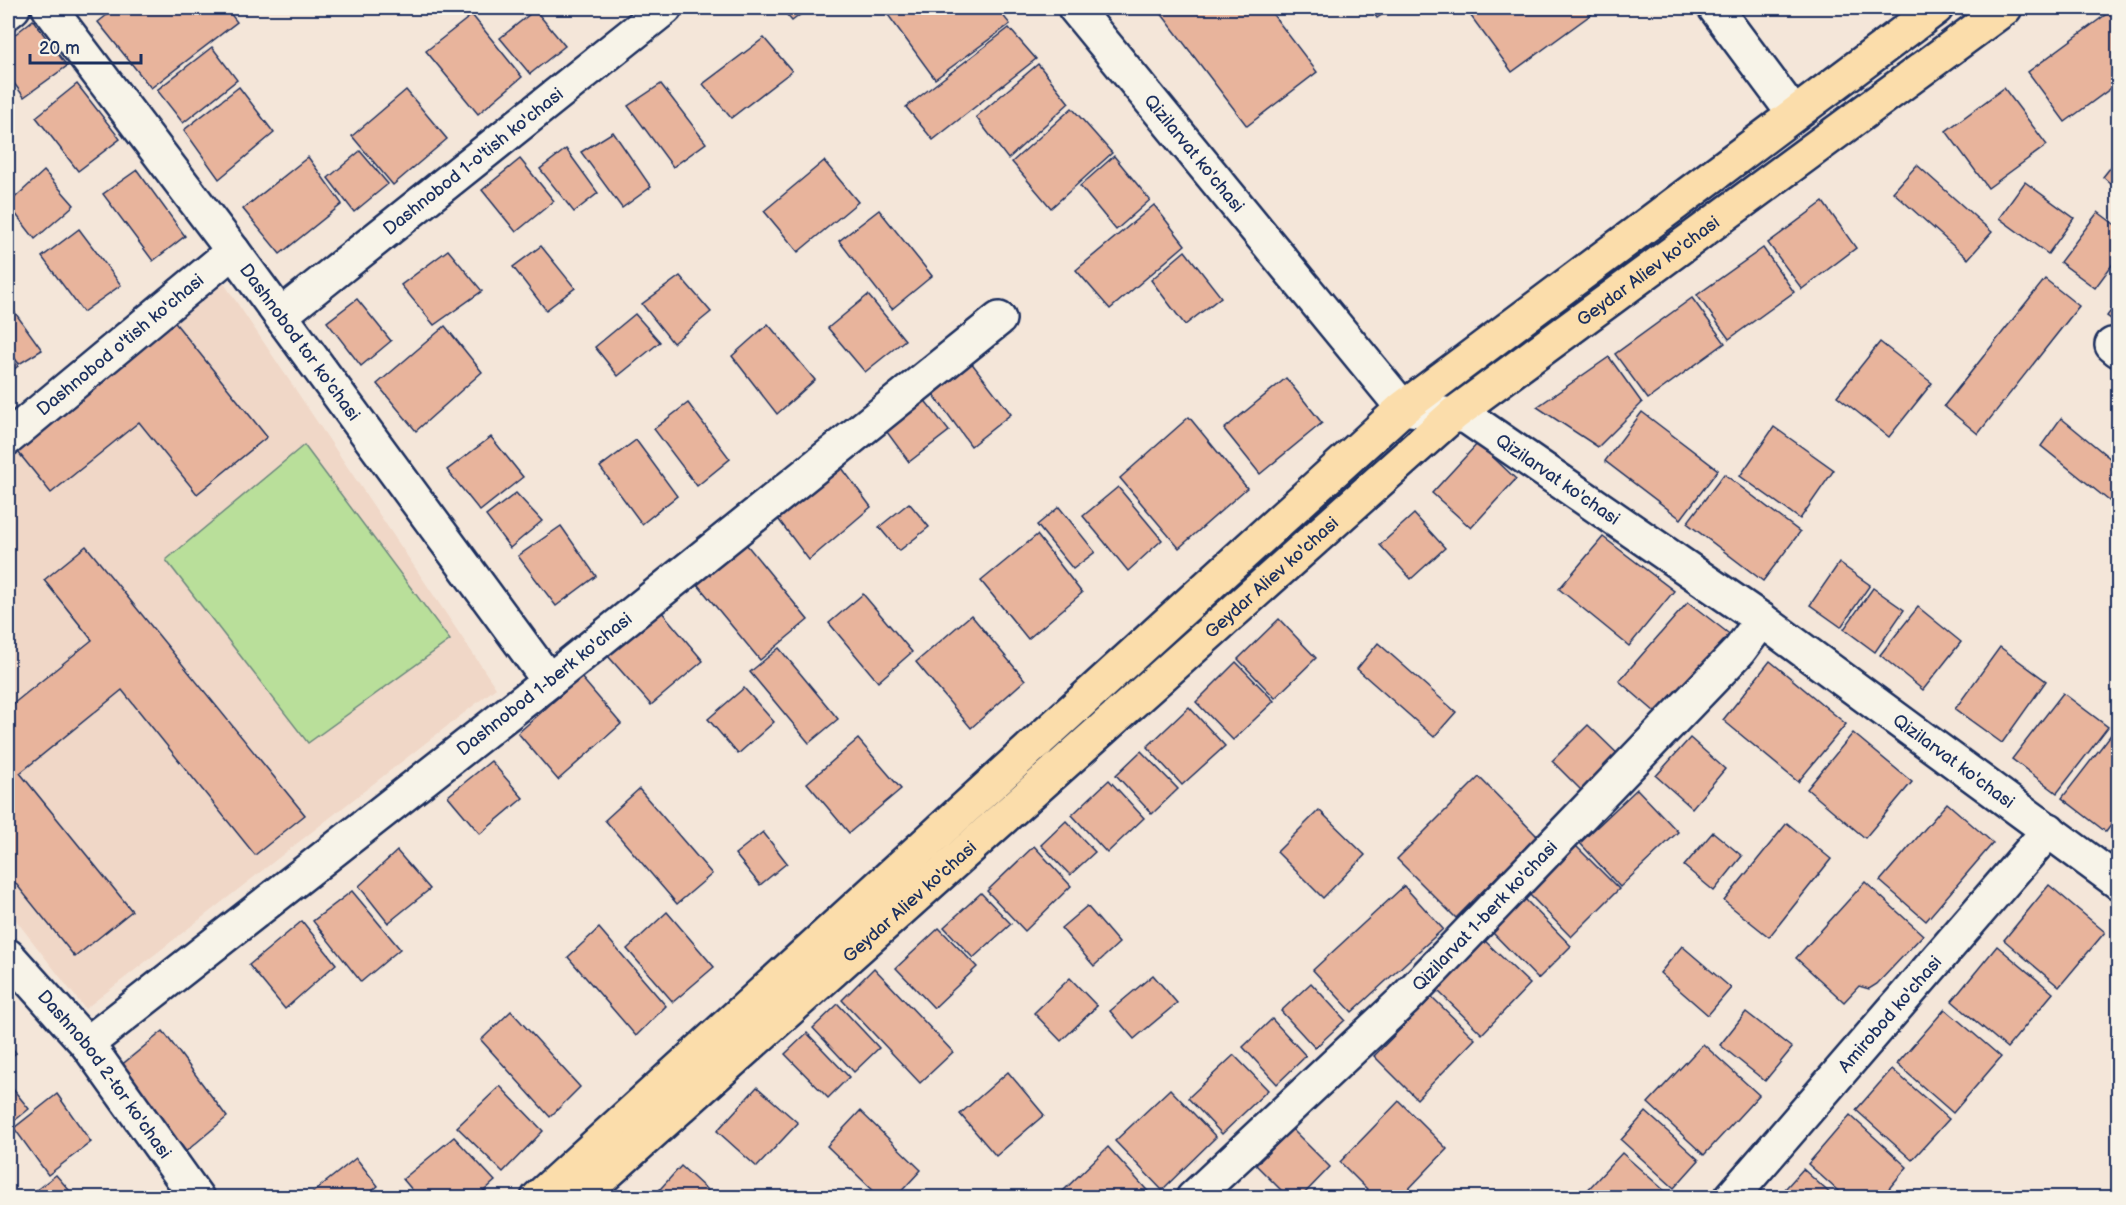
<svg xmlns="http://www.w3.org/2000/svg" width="2126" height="1205" font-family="'Balsamiq Sans',sans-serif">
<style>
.built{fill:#f0d7c7}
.green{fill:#b9df9a;stroke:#6a877c;stroke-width:1.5}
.building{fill:#e8b49c;stroke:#1b2f5e;stroke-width:1.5}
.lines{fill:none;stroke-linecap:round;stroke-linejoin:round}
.minor-casing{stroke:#1b2f5e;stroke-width:38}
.major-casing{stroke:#1b2f5e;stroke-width:38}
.minor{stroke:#f7f3e8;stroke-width:33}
.major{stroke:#fbddab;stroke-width:33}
.labels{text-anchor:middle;stroke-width:6;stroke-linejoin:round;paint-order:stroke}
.street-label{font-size:18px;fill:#1b2f5e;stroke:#f7f3e8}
</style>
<rect width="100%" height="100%" fill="#f4e6d9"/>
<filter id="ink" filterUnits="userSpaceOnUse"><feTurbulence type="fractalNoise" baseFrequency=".0167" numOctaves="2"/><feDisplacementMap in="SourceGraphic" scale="12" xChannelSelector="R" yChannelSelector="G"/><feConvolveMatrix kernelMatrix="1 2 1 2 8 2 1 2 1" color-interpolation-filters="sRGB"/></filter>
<g filter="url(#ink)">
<!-- built -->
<polygon class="built" points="217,273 496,688 85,1009 8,910 8,455"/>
<!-- green -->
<polygon class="green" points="304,445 450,640 308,743 166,560"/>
<!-- building -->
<g class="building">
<polygon points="116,8 226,8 237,22 151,88 98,22"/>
<polygon points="521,8 534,8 526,14"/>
<polygon points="781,8 809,8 792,21"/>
<polygon points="883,8 997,8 1010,24 935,79"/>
<polygon points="1157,8 1268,8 1317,72 1247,126"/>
<polygon points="1370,8 1392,8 1377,18"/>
<polygon points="1465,8 1600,8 1512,72"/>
<polygon points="535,10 565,46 530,74 500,38"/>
<polygon points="2112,10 2118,19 2118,83 2065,122 2028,72"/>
<polygon points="472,15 522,77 478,114 426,51"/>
<polygon points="33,20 67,66 24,97 8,75 8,40"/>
<polygon points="1009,28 1036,59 933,140 906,107"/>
<polygon points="764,38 792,71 731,118 703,84"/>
<polygon points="212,47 237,80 183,123 157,90"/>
<polygon points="1038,64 1069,103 1008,159 976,117"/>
<polygon points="77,84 120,139 78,171 36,117"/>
<polygon points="661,84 706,143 673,167 628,106"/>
<polygon points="239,87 274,133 219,179 184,130"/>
<polygon points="2004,88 2047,145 1988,188 1946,131"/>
<polygon points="406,90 447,139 393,185 352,136"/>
<polygon points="1072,108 1112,153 1051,208 1012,162"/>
<polygon points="613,132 651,187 622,208 581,152"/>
<polygon points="566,149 598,193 574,212 540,169"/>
<polygon points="360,151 388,184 354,212 328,178"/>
<polygon points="1114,156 1150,200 1116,230 1080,186"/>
<polygon points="308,157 342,204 280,254 243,209"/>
<polygon points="2118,158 2118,190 2103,177"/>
<polygon points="520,159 554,201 516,232 482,190"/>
<polygon points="824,161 858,202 798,252 764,211"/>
<polygon points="1917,165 1992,232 1968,259 1893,192"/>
<polygon points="137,170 185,236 153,261 103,194"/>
<polygon points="44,171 74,205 35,239 8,204"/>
<polygon points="2025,182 2074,218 2048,254 1999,218"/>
<polygon points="1823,202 1856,248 1802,289 1768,243"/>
<polygon points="1154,205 1185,245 1110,309 1076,270"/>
<polygon points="879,210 932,276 892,309 839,241"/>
<polygon points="2098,212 2118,227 2118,257 2095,288 2060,262"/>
<polygon points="79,229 121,285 83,312 42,257"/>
<polygon points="541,246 575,288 546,310 513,267"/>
<polygon points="1763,248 1794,292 1729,339 1697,295"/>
<polygon points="448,250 482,291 434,325 401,285"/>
<polygon points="1185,251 1221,297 1185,325 1151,280"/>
<polygon points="680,276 711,312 673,343 642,304"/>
<polygon points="2045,279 2079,306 1978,434 1944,406"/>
<polygon points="868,295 905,340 865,372 828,328"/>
<polygon points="1692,298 1725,343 1648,399 1615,354"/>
<polygon points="357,299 391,341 361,366 327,322"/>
<polygon points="2118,301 2118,324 2107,316"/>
<polygon points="8,303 42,350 19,364 8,349"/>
<polygon points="168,314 267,437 197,494 139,422 51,493 10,442"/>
<polygon points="635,314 660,342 618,376 595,347"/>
<polygon points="768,324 815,380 777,414 732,356"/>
<polygon points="445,326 482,372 416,431 377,384"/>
<polygon points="1880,342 1932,383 1889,437 1837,396"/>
<polygon points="8,352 18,366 8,374"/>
<polygon points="967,357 1011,414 971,446 928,387"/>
<polygon points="1609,357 1642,403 1598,447 1537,407"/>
<polygon points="1286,378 1322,423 1260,474 1224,429"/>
<polygon points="923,398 949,431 909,462 884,428"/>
<polygon points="688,403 730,459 697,486 654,429"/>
<polygon points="1642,412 1718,470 1681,519 1605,461"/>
<polygon points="1189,417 1247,488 1179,548 1120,478"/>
<polygon points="2061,418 2117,464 2118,462 2118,508 2041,446"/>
<polygon points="1774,427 1834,470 1800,519 1740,476"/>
<polygon points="491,437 523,477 480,511 447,470"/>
<polygon points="636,440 677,496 642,524 600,467"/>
<polygon points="1478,443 1516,479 1471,528 1432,493"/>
<polygon points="839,464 871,507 809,560 776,516"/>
<polygon points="1724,474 1800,532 1763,581 1687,523"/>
<polygon points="1118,487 1162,540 1128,571 1083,516"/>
<polygon points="516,493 542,521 510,548 486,516"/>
<polygon points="909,503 929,527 899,551 879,527"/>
<polygon points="1059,507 1095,552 1073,569 1037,525"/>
<polygon points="1414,514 1445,548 1411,579 1380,545"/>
<polygon points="561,526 596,576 556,606 518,556"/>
<polygon points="1037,535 1082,593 1028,639 981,581"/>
<polygon points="1603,537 1674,591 1629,646 1559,589"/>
<polygon points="742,539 808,620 760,660 693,579"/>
<polygon points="86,546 305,815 255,855 122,690 20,773 132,911 75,957 8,874 8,708 92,640 44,580"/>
<polygon points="1839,563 1870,585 1841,627 1810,605"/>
<polygon points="1873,588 1904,610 1875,652 1844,629"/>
<polygon points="863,594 912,652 878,682 829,623"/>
<polygon points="1688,602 1732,636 1662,718 1619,681"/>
<polygon points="1918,607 1961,642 1923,690 1880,655"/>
<polygon points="661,611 703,661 651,705 608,656"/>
<polygon points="971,615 1025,680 971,728 916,662"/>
<polygon points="1279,619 1316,658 1275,698 1238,659"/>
<polygon points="1378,643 1456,712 1434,737 1357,669"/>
<polygon points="2000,647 2046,681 2002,743 1955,709"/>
<polygon points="779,648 838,719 809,743 750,672"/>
<polygon points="1770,661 1846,724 1798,782 1723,720"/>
<polygon points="1236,662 1274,701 1233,740 1196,702"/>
<polygon points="581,677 621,724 558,780 518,733"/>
<polygon points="744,688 774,722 738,754 708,719"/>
<polygon points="2063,693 2108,727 2057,793 2012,759"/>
<polygon points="1189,707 1225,746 1182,785 1147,747"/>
<polygon points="1588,725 1626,762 1589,798 1552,761"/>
<polygon points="2113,732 2118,736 2118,816 2106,832 2062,798"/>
<polygon points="1853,733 1912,782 1865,838 1807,789"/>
<polygon points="1690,738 1725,769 1692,808 1656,776"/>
<polygon points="858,739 901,789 849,833 807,783"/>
<polygon points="1141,751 1178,789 1152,814 1116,775"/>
<polygon points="491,761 523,798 480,834 448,796"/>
<polygon points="1479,777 1537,836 1456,918 1397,859"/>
<polygon points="1109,780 1144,818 1107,853 1072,815"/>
<polygon points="639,789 712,874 677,904 605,820"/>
<polygon points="1637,789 1678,832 1620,887 1580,843"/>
<polygon points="1947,803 1993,843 1926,921 1880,881"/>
<polygon points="1319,810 1365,855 1323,898 1277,852"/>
<polygon points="1066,821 1095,852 1070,875 1041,845"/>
<polygon points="1787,823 1831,859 1769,937 1724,901"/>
<polygon points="763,832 787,863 760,885 735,854"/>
<polygon points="1713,832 1742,856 1714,891 1684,866"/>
<polygon points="1034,846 1071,886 1025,931 987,891"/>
<polygon points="1576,846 1619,889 1571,937 1528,893"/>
<polygon points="397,851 430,889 388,923 359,886"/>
<polygon points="1865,882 1923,935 1877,984 1869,989 1859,986 1844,1002 1796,958"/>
<polygon points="2049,885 2105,932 2059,987 2004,940"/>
<polygon points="1404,886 1443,929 1352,1012 1313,970"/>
<polygon points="352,891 400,949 361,982 313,921"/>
<polygon points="981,893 1011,924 973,958 944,927"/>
<polygon points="1525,899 1571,946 1538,979 1492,932"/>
<polygon points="1087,906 1119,943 1094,966 1061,928"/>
<polygon points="667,912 714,967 673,1002 627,949"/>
<polygon points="302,921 336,964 285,1009 249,965"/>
<polygon points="599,928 666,1006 636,1036 568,957"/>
<polygon points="939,928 977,967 934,1008 896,968"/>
<polygon points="1484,940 1530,984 1482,1034 1436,989"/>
<polygon points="1682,946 1731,988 1708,1015 1660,973"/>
<polygon points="1997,946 2053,993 2007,1048 1952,1001"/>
<polygon points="874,968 953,1052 920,1083 842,1000"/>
<polygon points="1153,975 1177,1003 1134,1039 1110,1011"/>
<polygon points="1070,978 1097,1006 1061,1041 1034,1013"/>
<polygon points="1311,983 1345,1020 1315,1048 1281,1011"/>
<polygon points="1432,997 1475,1039 1417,1099 1374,1056"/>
<polygon points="838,1004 879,1048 854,1072 813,1028"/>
<polygon points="1945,1009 2001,1057 1953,1113 1897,1064"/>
<polygon points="511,1011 580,1087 550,1117 481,1040"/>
<polygon points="1746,1012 1792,1048 1765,1081 1720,1045"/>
<polygon points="1272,1019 1306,1056 1277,1084 1243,1047"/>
<polygon points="163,1031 227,1117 183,1154 119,1067"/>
<polygon points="807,1033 849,1077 828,1098 785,1054"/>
<polygon points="8,1042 16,1053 8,1059"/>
<polygon points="1703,1044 1759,1095 1704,1155 1648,1103"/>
<polygon points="1234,1055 1268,1090 1222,1134 1188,1098"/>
<polygon points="1892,1069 1949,1119 1912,1160 1856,1110"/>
<polygon points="1008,1072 1044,1115 996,1156 960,1114"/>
<polygon points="8,1083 29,1109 8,1126"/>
<polygon points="500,1086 543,1131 503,1172 457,1127"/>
<polygon points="757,1087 798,1123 757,1167 717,1131"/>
<polygon points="1170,1089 1216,1137 1162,1190 1115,1141"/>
<polygon points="57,1094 91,1142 48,1175 14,1128"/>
<polygon points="1399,1101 1447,1149 1400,1198 1376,1198 1340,1162"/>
<polygon points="860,1111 921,1170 895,1198 881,1198 827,1146"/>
<polygon points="1646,1112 1699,1160 1674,1188 1621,1140"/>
<polygon points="1850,1115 1907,1167 1881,1198 1846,1198 1808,1164"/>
<polygon points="1292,1129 1330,1167 1300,1198 1289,1198 1256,1165"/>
<polygon points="454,1137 495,1181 476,1198 419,1198 403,1179"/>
<polygon points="1108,1147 1154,1198 1059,1198 1058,1196"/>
<polygon points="1622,1153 1666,1192 1661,1198 1581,1197"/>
<polygon points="356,1158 378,1186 364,1198 307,1197"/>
<polygon points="681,1166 716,1198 652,1198"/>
<polygon points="1803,1169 1835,1198 1777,1198"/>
<polygon points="56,1175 76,1198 26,1198"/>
<polygon points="134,1191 138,1198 126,1198"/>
</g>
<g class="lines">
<!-- minor casing -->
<g class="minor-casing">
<g id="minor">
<path id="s1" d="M49,8L233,251L549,681"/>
<path id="s2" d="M1075,8L1403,408L1467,417L1762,620L2118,882"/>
<polyline points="1715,8 1794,114"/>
<polyline points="8,12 13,8"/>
<path id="s3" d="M281,315L665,8"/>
<polyline points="2112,345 2118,350"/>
<path id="s4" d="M8,438L233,251"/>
<path id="s5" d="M8,956L87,1044L197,1198"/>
<path id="s6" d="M87,1044L549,681L999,319"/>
<path id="s7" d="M1193,1198L1403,1001L1739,651L1762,620"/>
<path id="s8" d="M1731,1198L2049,830"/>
</g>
</g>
<!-- major casing -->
<g class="major-casing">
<g id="major">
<polyline points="538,1198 1403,408 1936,8"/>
<path id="s9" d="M579,1198L1454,414L2005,8"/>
</g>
</g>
<!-- minor -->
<use href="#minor" class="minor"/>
<!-- major -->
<use href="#major" class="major"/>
</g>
</g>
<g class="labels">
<!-- street labels -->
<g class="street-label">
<text dy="6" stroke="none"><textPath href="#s2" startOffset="188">Qizilarvat ko'chasi</textPath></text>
<text dy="6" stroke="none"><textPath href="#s3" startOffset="246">Dashnobod 1-o'tish ko'chasi</textPath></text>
<text dy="6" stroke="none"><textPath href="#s9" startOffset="1416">Geydar Aliev ko'chasi</textPath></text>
<text dy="6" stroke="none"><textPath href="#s1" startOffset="418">Dashnobod tor ko'chasi</textPath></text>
<text dy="6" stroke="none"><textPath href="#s4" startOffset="146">Dashnobod o'tish ko'chasi</textPath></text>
<text dy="6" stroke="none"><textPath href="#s2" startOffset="692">Qizilarvat ko'chasi</textPath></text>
<text dy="6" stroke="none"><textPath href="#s9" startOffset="930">Geydar Aliev ko'chasi</textPath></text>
<text dy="6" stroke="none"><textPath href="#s6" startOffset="582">Dashnobod 1-berk ko'chasi</textPath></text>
<text dy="6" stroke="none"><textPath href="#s2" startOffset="1178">Qizilarvat ko'chasi</textPath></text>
<text dy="6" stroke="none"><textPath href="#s9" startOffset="444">Geydar Aliev ko'chasi</textPath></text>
<text dy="6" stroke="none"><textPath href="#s7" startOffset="406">Qizilarvat 1-berk ko'chasi</textPath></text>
<text dy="6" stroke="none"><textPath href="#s8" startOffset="243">Amirobod ko'chasi</textPath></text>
<text dy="6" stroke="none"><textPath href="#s5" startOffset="153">Dashnobod 2-tor ko'chasi</textPath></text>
</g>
</g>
<!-- margin -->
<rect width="2126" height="1205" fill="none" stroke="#f7f3e8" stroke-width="30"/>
<rect x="15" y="15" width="2096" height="1175" fill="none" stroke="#1b2f5e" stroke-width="2" filter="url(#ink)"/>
<!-- scale -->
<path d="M30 54v9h111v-9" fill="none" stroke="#1b2f5e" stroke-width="3"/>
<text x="39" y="54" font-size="18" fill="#1b2f5e" stroke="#f7f3e8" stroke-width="4.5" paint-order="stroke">20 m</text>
</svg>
